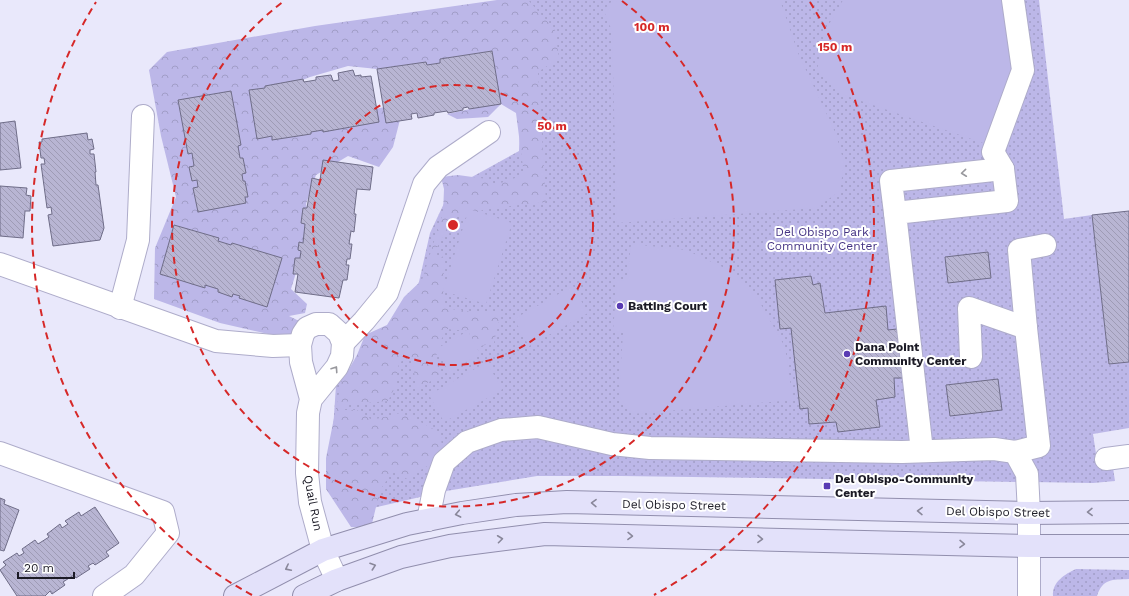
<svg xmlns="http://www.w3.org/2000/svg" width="1129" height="596" font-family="'Work Sans',sans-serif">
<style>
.green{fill:url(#green-dots)}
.forest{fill:url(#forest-crowns)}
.pitch{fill:#bcb7e8}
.building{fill:url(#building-back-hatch);stroke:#6f6d88}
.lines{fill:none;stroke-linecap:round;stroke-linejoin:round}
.minor-casing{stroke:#aeacca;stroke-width:24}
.major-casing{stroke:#918ead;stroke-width:24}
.minor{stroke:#fff;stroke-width:22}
.major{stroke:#e3e1fa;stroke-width:22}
.oneway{stroke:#98989d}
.oneway2{stroke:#89879a}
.ring{fill:none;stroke:#d62828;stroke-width:2;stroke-dasharray:7 5}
.poi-dot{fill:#593bb3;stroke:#fff;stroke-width:1.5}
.labels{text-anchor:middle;stroke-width:4;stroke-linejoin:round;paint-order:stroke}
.park-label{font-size:12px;fill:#453484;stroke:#fff}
.poi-label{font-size:12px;font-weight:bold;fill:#1b1a25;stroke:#fff;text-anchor:start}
.street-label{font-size:12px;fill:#1b1a25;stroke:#fff}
.centre{fill:#d62828;stroke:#fff;stroke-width:2}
.ring-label{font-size:12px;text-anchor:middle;font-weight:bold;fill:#d62828;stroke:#fff;stroke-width:4;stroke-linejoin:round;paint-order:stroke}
</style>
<defs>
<pattern id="green-dots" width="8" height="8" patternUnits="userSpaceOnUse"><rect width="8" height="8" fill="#bcb7e8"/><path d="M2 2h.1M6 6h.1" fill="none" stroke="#a19dc7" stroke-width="1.8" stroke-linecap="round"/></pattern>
<pattern id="forest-crowns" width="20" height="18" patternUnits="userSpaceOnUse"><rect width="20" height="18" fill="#bcb7e8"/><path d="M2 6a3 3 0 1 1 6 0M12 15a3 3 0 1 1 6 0" fill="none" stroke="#a19dc7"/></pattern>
<pattern id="building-back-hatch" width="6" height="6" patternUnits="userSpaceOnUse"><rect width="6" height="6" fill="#b8b5d3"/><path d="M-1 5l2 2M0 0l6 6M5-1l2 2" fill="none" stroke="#9e9bb5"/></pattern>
</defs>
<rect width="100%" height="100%" fill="#e9e8fb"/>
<!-- green -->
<g class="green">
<polygon points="524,0 1039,0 1064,219 1092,215 1109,364 1129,362 1129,428 1093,434 1098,467 1113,468 1115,481 1093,483 621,476 537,476 446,491 360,511 333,430 336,385 405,315 419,282 430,233 447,197 461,183 519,151"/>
<path d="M1076,569L1129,570V579C1112,580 1103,578 1097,596H1053C1052,582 1065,574 1076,569Z"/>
</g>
<!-- forest -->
<polygon class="forest" points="497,0 528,0 555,30 559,58 538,72 546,202 485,209 465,218 454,215 433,255 444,257 443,308 481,313 503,313 498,324 494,343 481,346 480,354 468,331 447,329 436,349 439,377 417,388 411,355 399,363 395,387 388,401 355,404 348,401 342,410 357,410 372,420 400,413 411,417 441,433 442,458 422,469 409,480 393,471 380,490 371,528 351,527 326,489 326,458 341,383 357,355 365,335 387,325 404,297 422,280 443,213 444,189 441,177 458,175 487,179 492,186 524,175 516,113 501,104 488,117 457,119 447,114 498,103 499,95 492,51 440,59 440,63 427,65 426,62 377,69 348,66 310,77 260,97 356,113 399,104 402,112 393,147 379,167 348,156 316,175 306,204 311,224 291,289 307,304 305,313 289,316 303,323 300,332 286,338 220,323 154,299 155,248 176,197 161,136 149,70 167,52 315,26"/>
<!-- pitch -->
<g class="pitch">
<polygon points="620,0 780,0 798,53 836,134 844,163 840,191 816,208 617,223 612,31 604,11 609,3"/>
<polygon points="843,0 1007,0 1016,68 986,144 841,94 817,71 824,33"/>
<polygon points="469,209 512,223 486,304 443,291"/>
<polygon points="631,244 686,250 731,271 759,301 785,347 793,400 632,414 619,396 623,333 613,332 617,280 627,281"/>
<polygon points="573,286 588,313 529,346 514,319"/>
<polygon points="468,331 480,354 449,372 436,349"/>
<polygon points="487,362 502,390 444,422 429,395"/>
</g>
<!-- building -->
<g class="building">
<polygon points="492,51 501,104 469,109 468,107 463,108 463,110 448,113 447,111 434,113 434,115 418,118 417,113 411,114 412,119 386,123 377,69 426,62 427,65 440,63 440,59"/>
<polygon points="353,70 355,76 361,75 361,77 371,76 379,122 323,132 323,130 311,132 311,134 272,140 272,136 257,139 249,90 265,88 265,86 303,79 304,82 316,80 316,77 331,75 333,81 339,80 338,73"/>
<polygon points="231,91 241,145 238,146 240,158 243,158 246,173 242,174 243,181 245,181 248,197 245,197 246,203 198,212 193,188 198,187 197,180 192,181 189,167 194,166 192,153 188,154 178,100"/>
<polygon points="15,121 21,168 0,170 0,123"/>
<polygon points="87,133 88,140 92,139 94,149 90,150 90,154 94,154 96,172 95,172 96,185 98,185 104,228 100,240 53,246 48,215 52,214 51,207 47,208 41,164 45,164 44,158 41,158 39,142 42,142 42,139"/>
<polygon points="323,160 373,167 370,190 357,189 354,214 356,214 354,232 351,231 349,244 352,244 350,259 347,259 346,265 349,265 347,280 343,280 339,298 295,292 298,274 293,274 295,258 300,258 301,251 298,250 299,242 303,243 305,224 301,223 303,208 307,208 312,178 320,180"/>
<polygon points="0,186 27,188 26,195 31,196 30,211 25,211 23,238 0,236"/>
<polygon points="1129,211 1129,362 1109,364 1092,215"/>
<polygon points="174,225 219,238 218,241 231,245 232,243 282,258 267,307 239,298 240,296 233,294 232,297 218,292 218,289 205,285 205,288 160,274"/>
<polygon points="988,252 991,278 948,283 945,257"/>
<polygon points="811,276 813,285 820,283 825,313 886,306 888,330 897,329 903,378 894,378 895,397 876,400 880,427 838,432 836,422 809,424 808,408 800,409 791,328 780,329 775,280"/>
<polygon points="998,379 1002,410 950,416 946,385"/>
<polygon points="0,498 5,500 4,504 19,510 4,551 0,550"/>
<polygon points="95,507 119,543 106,552 109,556 95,565 93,563 88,566 90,569 76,578 74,575 63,582 65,585 52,594 50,591 45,596 17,596 0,570 6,565 3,562 17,553 19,556 24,553 22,549 35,540 38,544 49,537 47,534 60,524 62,528 68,524 65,521 79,512 81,516"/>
</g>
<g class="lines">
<!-- minor casing -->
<g class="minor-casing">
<g id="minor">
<polyline points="895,213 891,181 1003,169"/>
<polyline points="0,264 216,341 273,346 300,345"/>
<polyline points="120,308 138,240 143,116"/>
<polyline points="1026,328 1019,250 1045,245"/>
<polyline points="343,343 364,321 387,293 424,184 438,167 489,132"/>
<polyline points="971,357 969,308 1026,328 1039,446 1015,452"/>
<polyline points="311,399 337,367 342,356 343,343 339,333 329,324 316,324 307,328 303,334 300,345 301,362 311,399 308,413 307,473 310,502 323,550 337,580"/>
<polyline points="922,451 895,213 1007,201 1003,169 993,152 1023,70 1013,0"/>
<polyline points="0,453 163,512 168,533 134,575 104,596"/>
<polyline points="1106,459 1129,456"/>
<polyline points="428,520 434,490 444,462 467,442 501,430 538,427 612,444 650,448 902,452 994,449 1015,452 1027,474 1029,513 1029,596"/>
</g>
</g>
<!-- major casing -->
<g class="major-casing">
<g id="major">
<polyline points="235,596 323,550 407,524 462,513 516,505 567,502 1029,513 1129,512"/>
<polyline points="304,596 337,580 401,557 450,546 545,534 1029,546 1129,546"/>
</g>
</g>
<!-- minor -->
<use href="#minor" class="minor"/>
<!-- major -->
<use href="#major" class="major"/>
</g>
<!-- one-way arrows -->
<defs><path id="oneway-chevron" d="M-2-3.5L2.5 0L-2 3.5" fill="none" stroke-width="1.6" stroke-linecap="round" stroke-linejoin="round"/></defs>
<g class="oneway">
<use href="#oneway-chevron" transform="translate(964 173) rotate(174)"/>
<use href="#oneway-chevron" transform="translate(335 369) rotate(-56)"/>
</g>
<g class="oneway2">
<use href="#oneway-chevron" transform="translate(594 503) rotate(-179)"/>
<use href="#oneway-chevron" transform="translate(920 511) rotate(-179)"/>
<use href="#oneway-chevron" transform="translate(1090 512) rotate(179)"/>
<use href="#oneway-chevron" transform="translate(458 514) rotate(169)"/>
<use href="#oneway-chevron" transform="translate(630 536) rotate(1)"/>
<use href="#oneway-chevron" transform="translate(500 539) rotate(-7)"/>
<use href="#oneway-chevron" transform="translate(760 539) rotate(1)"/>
<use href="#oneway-chevron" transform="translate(962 544) rotate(1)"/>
<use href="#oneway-chevron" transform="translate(373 566) rotate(-19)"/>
<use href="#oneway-chevron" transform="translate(288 568) rotate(153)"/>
</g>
<!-- distance rings -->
<g class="ring">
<circle cx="453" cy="225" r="140"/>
<path d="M622 1A281 281 0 1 1 284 1"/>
<path d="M252 595A421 421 0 0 1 96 2M810 2A421 421 0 0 1 654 595"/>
</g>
<!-- markers -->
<g class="poi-dot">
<circle cx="620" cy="306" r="4"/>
<circle cx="847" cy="354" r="4"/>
<rect x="823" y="482" width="8" height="8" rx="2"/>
</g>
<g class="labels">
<!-- park labels -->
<g class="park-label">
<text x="822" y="236">Del Obispo Park<tspan x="822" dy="14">Community Center</tspan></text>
</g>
<!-- poi labels -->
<g class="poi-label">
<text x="628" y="310">Batting Court</text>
<text x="855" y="351">Dana Point<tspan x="855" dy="14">Community Center</tspan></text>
<text x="835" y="483">Del Obispo-Community<tspan x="835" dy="14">Center</tspan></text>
</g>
<!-- street labels -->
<g class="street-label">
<text transform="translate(313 503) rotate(79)" y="4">Quail Run</text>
<text transform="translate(674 505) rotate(1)" y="4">Del Obispo Street</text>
<text transform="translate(998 512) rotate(1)" y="4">Del Obispo Street</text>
</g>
</g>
<circle cx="453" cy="225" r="6" class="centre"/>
<g class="ring-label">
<text x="652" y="31">100 m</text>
<text x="835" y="51">150 m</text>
<text x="552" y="130">50 m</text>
</g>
<!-- scale -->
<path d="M18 572v6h56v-6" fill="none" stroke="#1b1a25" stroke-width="2"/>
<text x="24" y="572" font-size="12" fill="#1b1a25" stroke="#ffffff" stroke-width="3" paint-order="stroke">20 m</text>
</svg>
